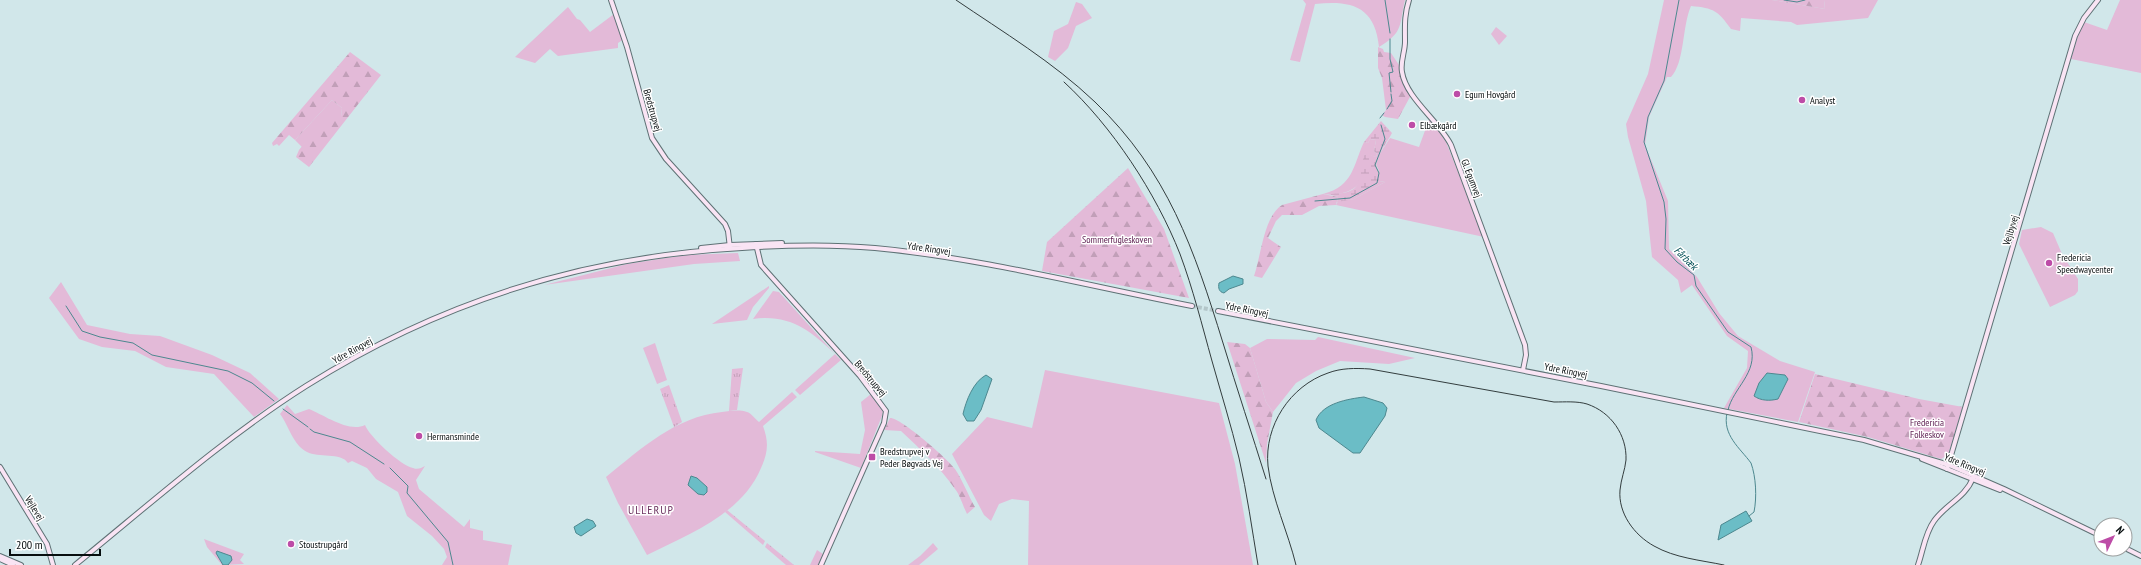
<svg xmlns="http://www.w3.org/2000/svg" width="2141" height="565" font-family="'PT Sans Narrow',sans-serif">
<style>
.grass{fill:#e3bad8}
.forest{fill:url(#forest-firs)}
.wetland{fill:url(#wetland-marsh)}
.park{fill:url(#park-tufts)}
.water{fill:#6bbdc6;stroke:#4d888f}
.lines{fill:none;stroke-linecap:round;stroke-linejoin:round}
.stream{stroke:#4d888f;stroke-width:1}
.secondary-tunnel{stroke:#b3c6c9;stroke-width:4;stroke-dasharray:4 2;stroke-linecap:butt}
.secondary-casing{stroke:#5e7275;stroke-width:6}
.secondary{stroke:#f9e4f4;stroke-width:4}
.rail{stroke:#333d3e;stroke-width:1}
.poi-dot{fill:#bd4ca7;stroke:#fff;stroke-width:1.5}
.labels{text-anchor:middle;stroke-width:3;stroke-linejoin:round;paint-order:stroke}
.poi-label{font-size:10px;fill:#070e0f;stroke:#fff;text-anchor:start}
.street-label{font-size:10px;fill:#070e0f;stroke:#fff}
.park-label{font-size:10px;fill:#602254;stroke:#fff}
.water-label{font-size:11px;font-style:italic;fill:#004e55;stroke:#fff}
.quarter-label{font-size:12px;letter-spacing:1px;fill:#703764;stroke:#fff}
</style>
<defs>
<pattern id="forest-firs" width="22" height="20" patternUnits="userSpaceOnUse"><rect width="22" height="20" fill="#e3bad8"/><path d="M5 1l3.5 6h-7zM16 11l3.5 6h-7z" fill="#c19fb8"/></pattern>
<pattern id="wetland-marsh" width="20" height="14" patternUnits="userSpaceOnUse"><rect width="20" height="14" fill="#e3bad8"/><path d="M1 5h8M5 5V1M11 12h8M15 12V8" fill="none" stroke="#c19fb8"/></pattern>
<pattern id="park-tufts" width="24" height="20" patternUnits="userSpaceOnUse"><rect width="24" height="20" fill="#e3bad8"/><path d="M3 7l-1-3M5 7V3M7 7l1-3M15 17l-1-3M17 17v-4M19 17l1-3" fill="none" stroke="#c19fb8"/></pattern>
</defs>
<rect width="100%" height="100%" fill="#d1e7ea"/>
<!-- grass -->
<g class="grass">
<path d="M1303,0H1405C1399,25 1404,32 1379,47C1375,6 1351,0 1315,4L1300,62L1290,60L1306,4Z"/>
<path d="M1664,0H1772L1825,9L1824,0H1878L1868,18L1797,25L1791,22L1741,18L1740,31L1731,29C1718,11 1714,8 1691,6C1682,26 1685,62 1671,77H1667L1649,117L1645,145L1668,201L1669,249L1697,277L1719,313L1738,336L1780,361L1815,372L1798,422L1724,408L1747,368L1748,351L1727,336L1692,285L1681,293L1678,280L1652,257L1646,201L1628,137L1626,124L1648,74Z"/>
<polygon points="2120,0 2141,0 2141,73 2071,59 2079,31 2084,22 2107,30"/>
<polygon points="1076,2 1082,4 1092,18 1076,26 1068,48 1055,61 1048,57 1054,31 1068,24"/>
<polygon points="568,7 577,19 580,20 590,32 614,14 624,39 618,43 618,48 558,56 550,49 535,63 515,57"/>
<polygon points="1496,27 1507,36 1499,45 1491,34"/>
<polygon points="332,100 342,108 341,117 311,136 302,147 295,140"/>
<polygon points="1430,117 1446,142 1484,237 1336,205 1338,201 1354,199 1385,182 1379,181 1379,171 1376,164 1379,155 1390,138 1419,147"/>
<path d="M1370,139L1376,140L1374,151L1377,154L1376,157L1365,154C1362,163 1364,174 1360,181C1355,193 1334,196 1323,194C1354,186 1353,165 1364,142L1368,143Z"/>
<polygon points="2041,227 2053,233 2062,254 2078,279 2078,291 2075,295 2050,307 2019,244 2022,230"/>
<polygon points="738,253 740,261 694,264 544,285 627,264 686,255"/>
<polygon points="61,282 87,325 130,334 160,336 212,355 250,373 279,399 254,417 214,374 166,367 135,351 102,347 79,339 49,298"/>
<polygon points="769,286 769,288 753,307 747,320 712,324"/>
<path d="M773,291L779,292L835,354L841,360L800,395L795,390L835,354C810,330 789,314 753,319Z"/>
<polygon points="1318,337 1415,358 1389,364 1340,361 1316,371 1296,383 1273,412 1266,402 1250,348 1267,339 1315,340"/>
<polygon points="655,343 667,380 657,384 643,348"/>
<polygon points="1045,370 1219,403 1235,464 1253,565 1028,565 1029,501 1012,499 999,504 991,521 984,515 952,454 987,417 1032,428"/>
<path d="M792,392L797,397L763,426C769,442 768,453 761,468C742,514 689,534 647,555L618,503L606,477C642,448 675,417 722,412C730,411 739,409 747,412C751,413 755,419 759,422Z"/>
<polygon points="871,394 883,411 882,416 861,468 815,452 815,451 860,454 865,430 861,402"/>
<path d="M287,405L295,414L309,409C324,415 349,433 365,425C369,436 401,466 413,468C418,470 421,468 425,466L416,480L419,489L464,527L470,519V528L483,531V540L512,545L508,565H442L447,557L444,549L432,536L407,516L398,492L376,479L367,468L352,461L348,463C341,452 318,458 307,452C293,445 289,426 280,414Z"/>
<polygon points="204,539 244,554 240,560 244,564 222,565 207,547"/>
<polygon points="933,543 938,549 919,565 908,565 920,556"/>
</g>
<!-- forest -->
<g class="forest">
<polygon points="1772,0 1824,0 1825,9"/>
<polygon points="1378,47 1383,49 1384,52 1391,53 1399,65 1403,83 1411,95 1398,119 1385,117 1382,115 1386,110 1382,78 1378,68"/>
<path d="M350,52L381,75L309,167L296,157L299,150C310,137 322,114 341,117L342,108L332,100L295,140L289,135L279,146L277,144L273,146L272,143Z"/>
<polygon points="1128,168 1164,229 1189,298 1042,271 1047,242"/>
<path d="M1323,194L1338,197L1336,205L1319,206L1302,215H1282L1276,221L1268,238L1281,247L1262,278L1254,276C1261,256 1264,216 1282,205Z"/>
<polygon points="1227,342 1245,344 1250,348 1266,402 1273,412 1267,444 1266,463"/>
<polygon points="1815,374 1919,399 1963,407 1948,455 1941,459 1868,437 1799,422"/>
<path d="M890,418C900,417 948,459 955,469C963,481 968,495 975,507L967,514C963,506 960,495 955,489C940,467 920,449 901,431L884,430Z"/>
</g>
<!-- wetland -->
<path class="wetland" d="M1381,121L1392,133C1388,141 1375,158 1376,165C1377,172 1381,173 1379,181L1385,182L1354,199L1337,202L1338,197L1328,194C1368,194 1356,179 1365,153L1376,157L1377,154L1374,151L1376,140L1370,139L1368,143L1364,142Z"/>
<!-- park -->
<g class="park">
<polygon points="743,368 737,410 729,411 732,369"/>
<polygon points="669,385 682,422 674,427 660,389"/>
<polygon points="727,510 765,541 763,545 725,512"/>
<polygon points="767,543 794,565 786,565 765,547"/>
<polygon points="817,550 823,554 818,565 810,565"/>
</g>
<!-- water -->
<g class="water">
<path d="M1233,276L1243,279V284L1229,289L1224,293C1219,292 1218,288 1219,283Z"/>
<path d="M1767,373L1785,375L1788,379L1778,399C1770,401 1761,401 1754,396L1759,383Z"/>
<path d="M986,375L992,379L981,410L974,421H967L963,414C966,401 973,382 986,375Z"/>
<path d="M1364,397L1383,403L1387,408L1385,416L1360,453H1353L1319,428L1316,420C1323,403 1348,399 1364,397Z"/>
<polygon points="691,476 697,478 707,487 707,492 704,495 698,494 688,485"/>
<polygon points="1746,511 1752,521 1718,540 1721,525"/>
<polygon points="587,519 593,521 596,526 581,536 576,533 574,527"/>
<polygon points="217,551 231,556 232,560 228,565 223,565 216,553"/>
</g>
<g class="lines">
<!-- stream -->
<g class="stream">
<polyline points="1385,0 1390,33"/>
<path d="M1679,0L1664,81L1648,117L1644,142L1664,202L1666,219L1665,249L1677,262L1694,275L1696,286L1728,332L1751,347C1758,373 1733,388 1728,410"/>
<polyline points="1784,0 1797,2 1805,0"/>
<polyline points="1390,39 1390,59 1393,72 1389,73 1391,92"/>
<polyline points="1387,109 1392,101 1391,94"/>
<polyline points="1380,118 1384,113"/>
<polyline points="1315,201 1350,198 1377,183 1379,173 1375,165 1385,139 1381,125"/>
<polyline points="66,306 82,331 100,337 133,343 152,355 228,371 252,383 274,401"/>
<polyline points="283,409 308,427"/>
<path d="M1727,413C1722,435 1740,448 1751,463C1756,477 1757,497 1754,512L1749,516"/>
<polyline points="310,429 314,432 350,442 384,464"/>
<polyline points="390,468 408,486 407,493 448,542 453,565"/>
</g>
<!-- secondary-tunnel -->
<polyline class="secondary-tunnel" points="1192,306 1218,311"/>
<!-- secondary casing -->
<g class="secondary-casing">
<g id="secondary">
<polyline points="611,0 627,47 652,138 666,159 725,224 728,231 730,248"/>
<path d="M1409,0C1404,16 1405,26 1405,42C1405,52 1400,62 1402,72C1406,98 1439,121 1451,145L1525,345L1526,355L1523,370"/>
<polyline points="756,244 761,265 860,376 886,411 884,423 821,565"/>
<polyline points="701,248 730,245 782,243"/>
<polyline points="1218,311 1601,386 1864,440 1949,465 2004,489 2101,536"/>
<polyline points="1922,459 2000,490"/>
<polyline points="0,467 47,544 53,565"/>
<polyline points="1947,469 2075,36 2084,18 2098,0"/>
<polyline points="2125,548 2141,556"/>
<polyline points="0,556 21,565"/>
<polyline points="0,559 13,565"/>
<path d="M75,565C150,504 224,438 306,386C439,302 585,256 742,248C786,245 831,244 875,248C980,258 1089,286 1192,306"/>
<path d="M1918,565C1923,551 1925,533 1934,521C1946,504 1965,498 1973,478"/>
</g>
</g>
<!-- secondary -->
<use href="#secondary" class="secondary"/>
<!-- rail -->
<g class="rail">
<path d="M956,0C1003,32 1053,62 1095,102C1168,172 1194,249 1223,343C1237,389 1252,434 1266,479"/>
<path d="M1064,82C1112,126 1156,193 1180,254C1193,289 1202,325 1212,361C1221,393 1231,425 1239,458C1247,493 1252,529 1258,565"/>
<path d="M1296,565C1288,532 1272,499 1268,466C1264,426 1290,386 1328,373C1341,368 1355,368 1370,369L1554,402C1565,402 1577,401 1587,404C1611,412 1627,435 1626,460C1625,470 1621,479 1620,490C1618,513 1634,535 1654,546C1675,558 1700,560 1724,565"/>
</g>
</g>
<!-- markers -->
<g class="poi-dot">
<circle cx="1457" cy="94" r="4"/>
<circle cx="1802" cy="100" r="4"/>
<circle cx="1412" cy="125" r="4"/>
<circle cx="2049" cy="263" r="4"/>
<circle cx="419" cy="436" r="4"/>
<rect x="868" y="453" width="8" height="8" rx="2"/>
<circle cx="291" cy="544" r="4"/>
</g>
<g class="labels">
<!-- poi labels -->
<g class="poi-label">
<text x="1465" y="98">Egum Hovgård</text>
<text x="1810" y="104">Analyst</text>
<text x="1420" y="129">Elbækgård</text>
<text x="2057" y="261">Fredericia<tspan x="2057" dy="12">Speedwaycenter</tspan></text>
<text x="427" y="440">Hermansminde</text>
<text x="880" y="455">Bredstrupvej v<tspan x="880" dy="12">Peder Bøgvads Vej</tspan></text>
<text x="299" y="548">Stoustrupgård</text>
</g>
<!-- street labels -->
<g class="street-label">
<text transform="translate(653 110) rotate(74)" y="4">Bredstrupvej</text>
<text transform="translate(1472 178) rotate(69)" y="4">Gl. Egumvej</text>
<text transform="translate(2010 230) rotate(-73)" y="4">Vejlbyvej</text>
<text transform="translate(929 248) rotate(8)" y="4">Ydre Ringvej</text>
<text transform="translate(1247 309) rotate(11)" y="4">Ydre Ringvej</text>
<text transform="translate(352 350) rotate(-29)" y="4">Ydre Ringvej</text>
<text transform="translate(1566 370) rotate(11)" y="4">Ydre Ringvej</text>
<text transform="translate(871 378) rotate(50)" y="4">Bredstrupvej</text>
<text transform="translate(1965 464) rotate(22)" y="4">Ydre Ringvej</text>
<text transform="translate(35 508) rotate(58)" y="4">Vejlevej</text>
</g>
<!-- park labels -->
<g class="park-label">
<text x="1117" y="243">Sommerfugleskoven</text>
<text x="1927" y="426">Fredericia<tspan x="1927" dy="12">Folkeskov</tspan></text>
</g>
<!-- water labels -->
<g class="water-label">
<text transform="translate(1686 258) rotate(44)" y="4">Fårbæk</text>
</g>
<!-- quarter labels -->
<g class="quarter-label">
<text x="651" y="514">ULLERUP</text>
</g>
</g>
<!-- north arrow -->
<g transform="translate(2113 537) rotate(47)"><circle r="19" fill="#ffffff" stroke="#9c9f9f"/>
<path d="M0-3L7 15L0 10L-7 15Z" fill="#bd4ca7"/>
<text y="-6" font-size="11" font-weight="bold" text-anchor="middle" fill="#070e0f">N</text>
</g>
<!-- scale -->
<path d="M10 549v6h90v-6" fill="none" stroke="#070e0f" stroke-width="2"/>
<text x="16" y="549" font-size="12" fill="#070e0f" stroke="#ffffff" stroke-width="3" paint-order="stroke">200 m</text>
</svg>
